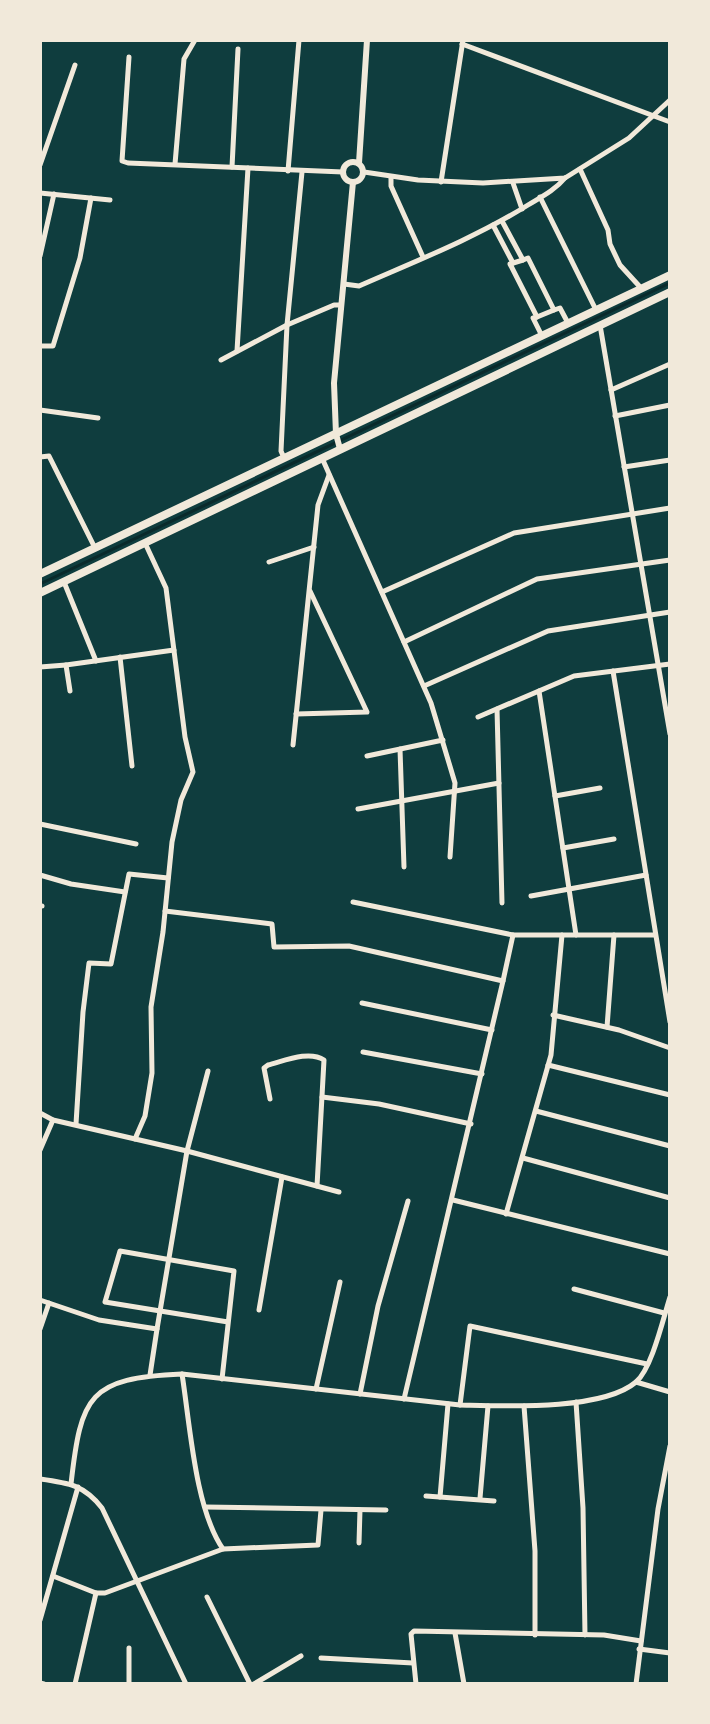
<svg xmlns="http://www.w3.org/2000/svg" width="710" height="1724" font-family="'Titillium Web',sans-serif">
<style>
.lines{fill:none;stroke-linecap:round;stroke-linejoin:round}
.stream{stroke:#0a2a2b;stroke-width:3}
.minor{stroke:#f1e9da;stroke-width:5}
.tertiary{stroke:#f1e9da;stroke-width:6}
.primary{stroke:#f1e9da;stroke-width:8}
</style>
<rect width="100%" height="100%" fill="#0f3d3e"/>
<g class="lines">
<!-- stream -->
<polyline class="stream" points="40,584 670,283"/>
<!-- minor -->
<g class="minor">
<polyline points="462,44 670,122"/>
<polyline points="129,57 122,161 128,163 343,172"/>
<polyline points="175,164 184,59 195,40"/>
<polyline points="40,165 75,65"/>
<polyline points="232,167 238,49"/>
<polyline points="580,169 608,230 610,244 620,265 641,288"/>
<polyline points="288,171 299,40"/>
<polyline points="364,172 418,180 483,183 565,178 629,138 670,100"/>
<polyline points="391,178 391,186 423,257"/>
<polyline points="441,182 463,40"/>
<polyline points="513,183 522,209"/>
<polyline points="40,193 110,200"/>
<polyline points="540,197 596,310"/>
<polyline points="502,221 523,260 528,258 554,310 560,308 568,323"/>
<polyline points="493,225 513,263"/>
<polyline points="40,256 54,194"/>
<polyline points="523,260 510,264 537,317 533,318 542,336"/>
<path d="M344,284L359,286C416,261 475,238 528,205C541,197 555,190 565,178"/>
<polyline points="537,317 554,310"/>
<polyline points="600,325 670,734"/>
<polyline points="40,346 53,346 80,258 91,198"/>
<polyline points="237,351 248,168"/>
<polyline points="221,360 287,325 334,305 340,305"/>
<polyline points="611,390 670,364"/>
<polyline points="40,410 98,418"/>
<polyline points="615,416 670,405"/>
<polyline points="40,457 49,456 95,548"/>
<polyline points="284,458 281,451 287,325 302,172"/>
<polyline points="322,458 431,703 455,783 450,857"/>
<polyline points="624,467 670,460"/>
<polyline points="269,562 314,547"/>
<polyline points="64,582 96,661"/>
<polyline points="382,592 514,533 670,508"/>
<polyline points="404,642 537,579 670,560"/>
<polyline points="120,657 132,766"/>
<polyline points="40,667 66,665"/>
<polyline points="613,671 670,1022"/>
<polyline points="424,686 548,631 670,612"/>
<polyline points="70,691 66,665 174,650"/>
<polyline points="539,691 576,935"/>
<polyline points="497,709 502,903"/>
<polyline points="296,714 367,712 310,591"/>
<polyline points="478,717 574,676 670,664"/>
<polyline points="293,745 318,505 329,475"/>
<polyline points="400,749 404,867"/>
<polyline points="367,756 443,740"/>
<polyline points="555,796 600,788"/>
<polyline points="358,809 499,783"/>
<polyline points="40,824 136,844"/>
<polyline points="563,848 614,839"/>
<polyline points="40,875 71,884 125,892"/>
<polyline points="531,896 646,875"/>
<polyline points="353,902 513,935 655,935"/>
<polyline points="40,906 42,906"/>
<polyline points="165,911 272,924 274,947 349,946 503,981 513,935"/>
<polyline points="362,1003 492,1030"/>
<polyline points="553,1015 619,1030 670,1048"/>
<polyline points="607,1027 614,935"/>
<polyline points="363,1052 482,1074"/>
<polyline points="548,1065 670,1095"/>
<polyline points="322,1097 379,1104 471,1124"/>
<path d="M270,1099L264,1068L268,1065C284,1061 309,1050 324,1060L317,1186"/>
<polyline points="536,1111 670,1146"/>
<polyline points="40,1113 53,1120 187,1151 339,1192"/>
<polyline points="76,1124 83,1012 89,963 111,964 129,874 168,878"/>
<polyline points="135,1139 145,1116 152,1073 151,1007 163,932 172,842 181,800 193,772 185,737 166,588 145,543"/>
<polyline points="40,1150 53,1120"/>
<polyline points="523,1158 670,1198"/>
<polyline points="453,1200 670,1254"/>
<polyline points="506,1214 551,1055 562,935"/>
<polyline points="574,1289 664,1313"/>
<polyline points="40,1300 99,1320 157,1329 150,1375"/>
<polyline points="259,1310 282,1177"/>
<polyline points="40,1329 49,1303"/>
<polyline points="157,1329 187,1151 208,1071"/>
<path d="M182,1374C190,1424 195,1509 223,1549L318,1545L321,1510"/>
<polyline points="222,1379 234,1271 120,1251 105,1302 228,1322"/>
<polyline points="636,1382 670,1392"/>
<polyline points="316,1389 340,1282"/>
<polyline points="360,1394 378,1306 408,1201"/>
<polyline points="404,1399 503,981"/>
<polyline points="576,1402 583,1508 585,1635"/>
<polyline points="460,1405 470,1326 647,1364"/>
<polyline points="524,1406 535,1551 535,1635"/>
<path d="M40,1479C69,1483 84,1485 102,1508L186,1684"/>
<path d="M71,1484C81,1395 89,1378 182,1374L460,1405C503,1406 602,1411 636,1382C652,1368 663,1319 670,1297"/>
<polyline points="426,1496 494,1501"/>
<polyline points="440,1497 448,1404"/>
<polyline points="480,1498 488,1406"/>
<polyline points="205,1507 386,1510"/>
<polyline points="359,1543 360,1510"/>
<polyline points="53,1576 96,1593 105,1593 223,1549"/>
<polyline points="207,1597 250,1684"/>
<polyline points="40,1620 78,1487"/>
<polyline points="455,1633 464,1684"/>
<polyline points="639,1649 670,1653"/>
<polyline points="321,1658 413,1663"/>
<polyline points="40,1683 44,1684"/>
<polyline points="75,1684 96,1593"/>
<polyline points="129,1684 129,1648"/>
<polyline points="254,1684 301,1656"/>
<polyline points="416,1684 411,1634 414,1631 604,1635 641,1641"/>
<polyline points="636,1684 658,1509 670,1446"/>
</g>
<!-- tertiary -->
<g class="tertiary">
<circle cx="353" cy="172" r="10"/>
<polyline points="359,163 367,40"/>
<polyline points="340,449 336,434 334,383 353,182"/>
</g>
<!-- primary -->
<g class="primary">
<polyline points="40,574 670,275"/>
<polyline points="40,593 670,292"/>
</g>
</g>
<!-- border -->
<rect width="710" height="1724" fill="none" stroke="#f1e9da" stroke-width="84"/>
</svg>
